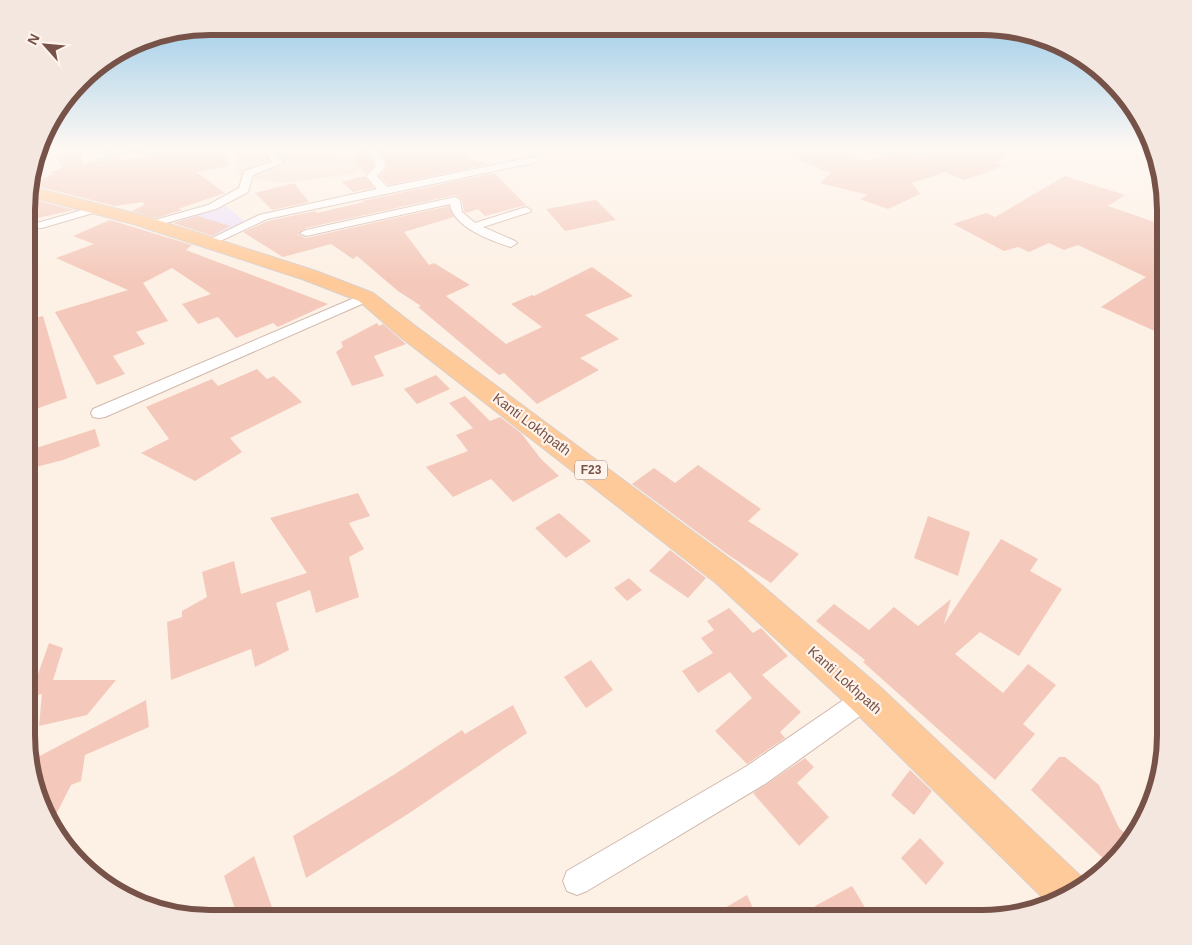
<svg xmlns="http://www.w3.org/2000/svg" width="1192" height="945" font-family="Helvetica,sans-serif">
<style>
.residential{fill:#f5e0d2}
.education{fill:#ede1fa}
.building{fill:#f4c9bb}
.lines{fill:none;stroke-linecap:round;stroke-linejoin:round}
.street-casing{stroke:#d1b8ac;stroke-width:2}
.primary-casing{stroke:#d9cfcc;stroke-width:2}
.street{fill:#fff;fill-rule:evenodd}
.primary{fill:#ffca9a;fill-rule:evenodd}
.labels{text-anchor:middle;stroke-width:4.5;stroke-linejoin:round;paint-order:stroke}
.shield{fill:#fff4ec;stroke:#a08379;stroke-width:1}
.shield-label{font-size:12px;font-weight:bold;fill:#775248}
.street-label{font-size:14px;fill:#775248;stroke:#fff4ec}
.rim{fill:none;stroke:#775248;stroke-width:6}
</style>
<rect width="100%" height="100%" fill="#fdf0e4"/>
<!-- residential -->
<polygon class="residential" points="232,147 336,147 336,159 364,158 366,167 355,174 282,183 235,175 239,163"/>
<!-- education -->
<polygon class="education" points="225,205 245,222 215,235 176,222 196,212"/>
<!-- building -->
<g class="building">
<polygon points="53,147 77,149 79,152 82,152 83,164 117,157 123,161 179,147 221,147 230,166 196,172 225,193 178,209 182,210 156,218 132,211 144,205 143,202 115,206 28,184 54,174 50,172 62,168"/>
<polygon points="364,147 374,166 365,174 350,150"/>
<polygon points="378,147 464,147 465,153 477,163 483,161 486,165 388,185 380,176 388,166"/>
<polygon points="813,147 821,147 829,152 841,150 863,161 906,150 922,157 940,147 953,147 963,150 973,147 1028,147 995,163 1003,166 964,180 945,172 912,183 920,194 888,209 860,199 868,195 820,183 831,173 783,154"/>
<polygon points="494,173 526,205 485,216 478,209 466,213 464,211 462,200 455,195 306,228 298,234 306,238 449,206 454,217 404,232 429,265 434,263 470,285 446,296 506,344 542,327 511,304 532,295 534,296 592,267 633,296 585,315 619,339 580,358 599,370 537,404 504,373 499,375 418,307 421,306 398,291 357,256 353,259 331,244 283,257 243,232 268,221 315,211 317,213 364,202 362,201"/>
<polygon points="364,176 374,188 353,192 342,182"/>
<polygon points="1065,176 1125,195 1108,206 1166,226 1166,336 1101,307 1146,277 1078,245 1064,250 1049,243 1029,252 1018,247 1004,251 953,224 986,213 995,217"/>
<polygon points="294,183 309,202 272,210 255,193"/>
<polygon points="28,198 74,210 28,220"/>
<polygon points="596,200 616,220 565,231 546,209"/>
<polygon points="198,216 230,226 212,236 173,223"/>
<polygon points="110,220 192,245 186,250 328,304 278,327 273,323 236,338 218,317 198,324 182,304 211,294 172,268 143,283 168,321 136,332 145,344 113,356 125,374 97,385 55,312 128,290 56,258 94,244 73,236"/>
<polygon points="43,316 67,398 30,411 27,399 28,320"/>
<polygon points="377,323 379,326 383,324 406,344 374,356 384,376 352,386 336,352 343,347 341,342"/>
<polygon points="257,369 267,379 274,376 302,402 230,438 242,452 195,481 141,453 169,439 146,407 212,379 218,386"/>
<polygon points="436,375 450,389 417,404 404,389"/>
<polygon points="465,396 490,421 500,417 521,433 541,459 559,476 513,502 491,479 453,497 426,467 468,451 456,435 473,428 449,403"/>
<polygon points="95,429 100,446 63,460 28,469 30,450"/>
<polygon points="698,465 761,509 748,521 799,554 771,583 727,554 632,484 654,468 675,483"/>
<polygon points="358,493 370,516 349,523 364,549 349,557 359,597 316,613 310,590 276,603 289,650 255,667 251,649 171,680 167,622 182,617 182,611 207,597 202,572 234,561 241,594 307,573 270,518"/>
<polygon points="559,513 591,541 566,558 535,528"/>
<polygon points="928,516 970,532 958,576 914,558"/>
<polygon points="1001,539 1038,559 1030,571 1062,589 1019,656 980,632 955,654 1003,693 1028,664 1056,685 1023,724 1035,734 995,780 863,662 865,660 816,621 834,604 869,630 894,607 918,626 951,599 944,624"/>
<polygon points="670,550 706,578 688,598 649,571"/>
<polygon points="629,578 642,590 627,601 614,588"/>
<polygon points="729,608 753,633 761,628 788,656 762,675 801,712 780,732 785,738 747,764 715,731 752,698 730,672 698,693 682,671 713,653 701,638 714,630 707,621"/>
<polygon points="49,643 63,648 53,680 116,680 87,715 39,726 42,694 30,697"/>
<polygon points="591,660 613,690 586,708 564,677"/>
<polygon points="146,700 149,727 85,755 81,781 71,785 51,824 45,816 33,771 34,759"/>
<polygon points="513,705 527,733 411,812 306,878 293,836 395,774 462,730 465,734"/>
<polygon points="1059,757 1065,757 1099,785 1119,828 1131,839 1120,856 1109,864 1031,790"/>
<polygon points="805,758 814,767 797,783 829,817 799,846 753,793"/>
<polygon points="910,770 932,791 914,815 891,795"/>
<polygon points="920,838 944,863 926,885 901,858"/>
<polygon points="254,856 274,913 266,918 238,918 224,876"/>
<polygon points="852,886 872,919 822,919 815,906"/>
<polygon points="747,895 758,919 706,919"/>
</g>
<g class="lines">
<!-- street casing -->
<g class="street-casing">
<g id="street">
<polygon points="129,147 150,147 99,159 94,156 99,153"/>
<polygon points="266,147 276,147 275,151 283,163 253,175 248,192 216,209 152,227 146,224 148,222 208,205 239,188 244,171 272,162 265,151"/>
<polygon points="367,147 376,147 386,166 377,176 387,187 533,157 538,160 533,163 267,219 214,244 210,246 204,242 259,215 377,189 366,176 376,166"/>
<path d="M455,197L460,200L462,212L475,223L526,207L531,210L530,212L483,227L515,241L517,243L511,247C491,241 453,227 450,204L306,236L300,233L306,230Z"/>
<polygon points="96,206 100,207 101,209 100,211 42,228 28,228 28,222 41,222"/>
<polygon points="366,293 371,294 373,297 371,300 105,417 99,418 93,417 91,413 93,409"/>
<polygon points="866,687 874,690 878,698 874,706 765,784 587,891 577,895 567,891 563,881 567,871 747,766 858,690"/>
</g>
</g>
<!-- primary casing -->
<g class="primary-casing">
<polygon id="primary" points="28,186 145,216 316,271 373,293 414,325 738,565 879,686 1086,881 1050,905 853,710 716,583 398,335 359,301 302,279 133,224 28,196"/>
</g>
<!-- street -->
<use href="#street" class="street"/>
<!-- primary -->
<use href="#primary" class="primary"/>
</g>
<!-- sky -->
<linearGradient id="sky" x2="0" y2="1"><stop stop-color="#95c9e8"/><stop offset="0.53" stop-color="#fef8f3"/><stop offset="1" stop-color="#fef8f3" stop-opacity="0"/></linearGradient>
<rect width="1192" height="280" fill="url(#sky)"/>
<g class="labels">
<!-- shield labels -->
<rect class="shield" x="575" y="460.5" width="32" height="19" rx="4"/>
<g class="shield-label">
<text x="591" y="474">F23</text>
</g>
<!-- street labels -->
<g class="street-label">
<text transform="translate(532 424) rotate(37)" y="5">Kanti Lokhpath</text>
<text transform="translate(845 680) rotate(42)" y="5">Kanti Lokhpath</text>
</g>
</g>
<!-- crop -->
<path d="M0 0H1192V945H0ZM210 35H982A175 175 0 0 1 1157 210V735A175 175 0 0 1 982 910H210A175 175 0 0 1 35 735V210A175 175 0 0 1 210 35Z" fill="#f4e7df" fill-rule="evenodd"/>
<path class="rim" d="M210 35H982A175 175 0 0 1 1157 210V735A175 175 0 0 1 982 910H210A175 175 0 0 1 35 735V210A175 175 0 0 1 210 35Z"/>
<!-- north arrow -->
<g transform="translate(45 45) rotate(297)" stroke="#fff4ec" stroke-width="4" paint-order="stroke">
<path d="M0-4L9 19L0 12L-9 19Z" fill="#775248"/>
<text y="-8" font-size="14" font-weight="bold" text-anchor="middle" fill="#775248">N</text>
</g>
</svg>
